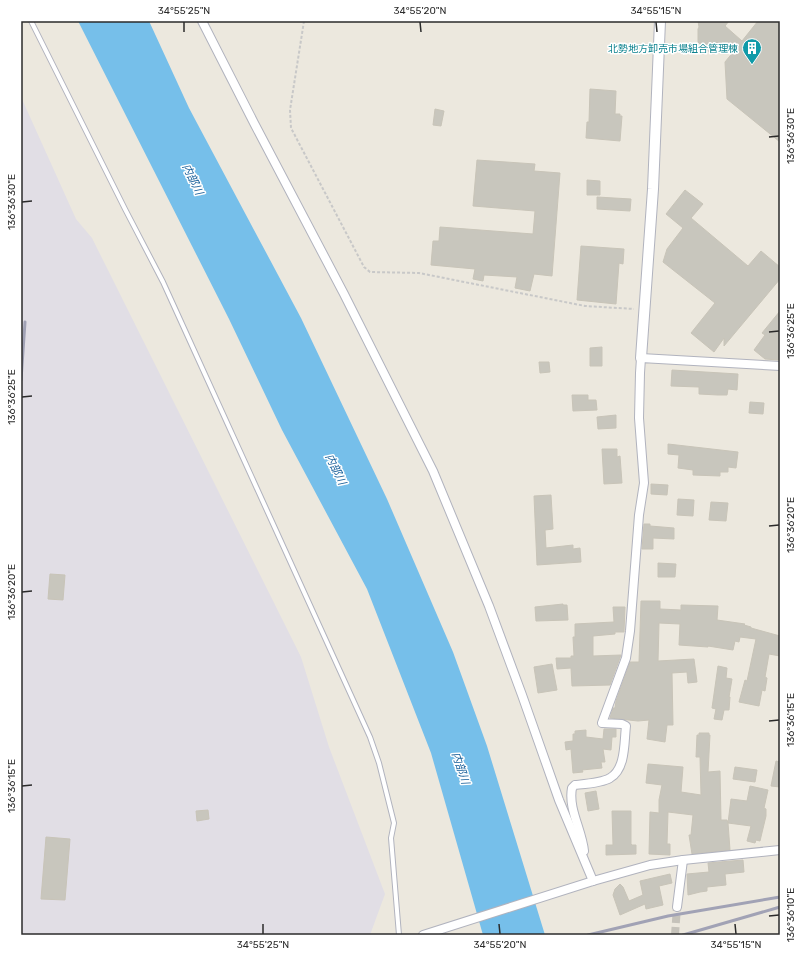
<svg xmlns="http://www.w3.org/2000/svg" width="801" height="956" font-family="Rubik,'Noto Sans JP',sans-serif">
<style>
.industrial{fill:#e1dee5}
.water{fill:#76bfea}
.building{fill:#c8c6bd;stroke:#c8c4b8}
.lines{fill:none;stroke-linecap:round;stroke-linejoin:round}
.minor-tunnel{stroke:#c5c2ba;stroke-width:8;stroke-dasharray:8 4;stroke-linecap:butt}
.service-casing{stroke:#b1b3be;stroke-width:6}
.minor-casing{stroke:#b1b3be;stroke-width:10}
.tertiary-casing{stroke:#b1b3be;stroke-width:12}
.path{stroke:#c8c8c8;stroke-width:2;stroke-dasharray:3 2;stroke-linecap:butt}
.service{stroke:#fff;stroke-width:4}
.minor{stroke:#fff;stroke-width:8}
.tertiary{stroke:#fff;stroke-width:10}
.rail{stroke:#a1a2b5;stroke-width:3}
.ticks{fill:none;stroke:#2b2b2b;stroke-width:1.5}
.labels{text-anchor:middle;stroke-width:3;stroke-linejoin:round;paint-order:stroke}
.culture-label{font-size:10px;fill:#0d838f;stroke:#fff;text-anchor:end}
.water-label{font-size:11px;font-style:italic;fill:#135c98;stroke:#fff}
.neatline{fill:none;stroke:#2b2b2b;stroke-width:1.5}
.ticks-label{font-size:10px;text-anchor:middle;fill:#2b2b2b}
</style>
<rect width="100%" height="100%" fill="#ece8de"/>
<!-- industrial -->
<polygon class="industrial" points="21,97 76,219 92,238 301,657 329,747 385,894 370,935 21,935"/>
<!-- water -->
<polygon class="water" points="78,21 149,21 189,108 301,318 387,499 453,652 487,746 545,935 483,935 431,753 367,589 282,430 229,319"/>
<!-- building -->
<g class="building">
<polygon points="698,21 729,21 725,26 742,41 758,21 780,21 780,142 727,99 725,62 734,51 710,53 698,42 698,29 699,27"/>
<polygon points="590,89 616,91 615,114 620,114 620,116 622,116 620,141 586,138 587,122 589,122"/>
<polygon points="435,109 444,111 441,126 433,125"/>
<polygon points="477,160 535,164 534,171 560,173 552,276 534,274 530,291 515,288 517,277 484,275 483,281 473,279 475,269 431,265 433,241 439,241 440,227 533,234 535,211 473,206"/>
<polygon points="587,180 600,181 600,195 587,195"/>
<polygon points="685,190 703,204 691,218 748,266 761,251 780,267 780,279 724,346 724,338 714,352 691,333 715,303 663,262 667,249 683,228 666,214"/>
<polygon points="597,197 631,199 630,211 597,209"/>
<polygon points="581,246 624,249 623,264 619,263 616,304 577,300"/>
<polygon points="780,311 780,357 778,360 765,359 754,350 765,335 762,333"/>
<polygon points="602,347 602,366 590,366 590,348"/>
<polygon points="539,362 549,362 550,372 540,373"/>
<polygon points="672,370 738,374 737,390 728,389 727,395 718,395 699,394 699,387 671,386"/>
<polygon points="572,395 588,395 588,400 596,400 597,410 573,411"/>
<polygon points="750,402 764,403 763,414 749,413"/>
<polygon points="616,415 616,428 598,429 597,417"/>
<polygon points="668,444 738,452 736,468 728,467 728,472 720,472 720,476 693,475 693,470 678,468 679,455 668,454"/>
<polygon points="602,449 617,449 617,457 620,456 622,483 604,484"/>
<polygon points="651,484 668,485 667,495 651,494"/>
<polygon points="551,495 553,529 545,530 546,548 573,545 573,549 580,548 581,562 537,565 534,496"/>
<polygon points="678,499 694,500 693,516 677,515"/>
<polygon points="711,502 728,503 726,521 709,520"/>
<polygon points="644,524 650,524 650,526 674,528 674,539 653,538 653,549 642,549"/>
<polygon points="658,563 676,564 675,577 658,577"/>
<polygon points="50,574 65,575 63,600 48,599"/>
<polygon points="641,601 660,601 660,609 681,610 681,605 718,606 717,620 745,624 744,625 751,627 751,628 780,636 780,656 769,654 765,677 767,678 765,691 762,690 759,706 739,702 745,680 747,681 756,639 740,637 739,642 735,641 733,650 708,646 708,647 679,645 680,624 659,623 658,661 694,659 697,682 688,683 687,672 672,673 673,725 667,725 665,742 647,739 649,720 638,721 610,718 613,708 615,708 616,701 630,662 639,662"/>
<polygon points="563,604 563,605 567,605 568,620 536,621 535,607"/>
<polygon points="613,607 625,607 624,632 615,632 615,634 593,636 593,656 621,655 610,685 572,686 571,668 557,669 556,658 571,658 571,656 574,656 573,637 575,637 575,624 614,622"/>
<polygon points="552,664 557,690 538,693 534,667"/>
<polygon points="718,666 727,668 726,678 732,679 729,697 730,697 729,710 724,710 722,720 714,719 716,709 712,708"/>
<polygon points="604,729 616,729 616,737 612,737 611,750 603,749 605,762 601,762 602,768 582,770 583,772 573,773 571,749 566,750 565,742 573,741 573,734 575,734 575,731 586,730 586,737 603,739"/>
<polygon points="699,733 709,733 709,735 710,735 708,772 720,771 721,820 727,820 728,823 731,799 747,801 750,786 768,790 764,808 766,809 766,816 760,841 756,840 755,843 747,841 751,826 728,823 730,850 692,854 689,835 691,835 693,815 668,812 667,844 670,844 670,855 649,854 650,812 659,813 659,800 662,785 646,783 648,764 683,767 681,792 701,795 700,757 696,757 697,735 699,735"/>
<polygon points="776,761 780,762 780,787 771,786"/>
<polygon points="735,767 757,770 755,782 733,779"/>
<polygon points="596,791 599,809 588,811 585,793"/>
<polygon points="208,810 209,819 197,821 196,811"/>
<polygon points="612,811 631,811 631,844 632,845 636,845 636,854 606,855 606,845 613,845"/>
<polygon points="46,837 70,839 65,900 41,899"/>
<polygon points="743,860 744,872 725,874 726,885 707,887 707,891 700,892 688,895 687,874 709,872 708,863"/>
<polygon points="670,874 672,883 659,886 663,905 646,909 645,904 620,915 613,895 615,889 620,884 623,887 629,901 643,895 640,881"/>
</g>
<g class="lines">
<!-- minor-tunnel -->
<polyline class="minor-tunnel" points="675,935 677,907"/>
<!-- service casing -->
<g class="service-casing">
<polyline id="service" points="31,21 125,209 163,282 370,737 379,763 394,823 391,838 399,935"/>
</g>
<!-- minor casing -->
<g class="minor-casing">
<g id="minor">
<polyline points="202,21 254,123 344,294 433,471 489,606 522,695 559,800 593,881"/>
<path d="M584,851C582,830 568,809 572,788L575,785C585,784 602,783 610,778C626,769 624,742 626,726L622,724L602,723L626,658L630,631L639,515L644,483L639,418L640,373L641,358L780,366"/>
<polyline points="677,907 683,860"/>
<polyline points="423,935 593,881 650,865 683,860 780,850"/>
</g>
</g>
<!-- tertiary casing -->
<g class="tertiary-casing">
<polyline id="tertiary" points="641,358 653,189 660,21"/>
</g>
<!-- path -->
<polyline class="path" points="304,21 290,110 291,128 364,267 370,272 419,273 585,306 634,309"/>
<!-- service -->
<use href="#service" class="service"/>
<!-- minor -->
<use href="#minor" class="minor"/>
<!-- tertiary -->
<use href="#tertiary" class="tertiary"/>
<!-- rail -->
<g class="rail">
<polyline points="21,380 25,322"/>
<polyline points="588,935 668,916 780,897"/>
<polyline points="683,935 780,907"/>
</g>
</g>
<!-- ticks -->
<path class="ticks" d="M184,22V32M420,22L421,32M656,22L657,32M769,137L779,136M22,202L32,201M769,332L779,331M22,397L32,396M769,526L779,525M22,592L32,591M769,721L779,720M22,786L32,785M769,916L779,915M263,924V934M499,924L500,934M735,924L736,934"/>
<!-- icons -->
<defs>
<g id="building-pin" transform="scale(1)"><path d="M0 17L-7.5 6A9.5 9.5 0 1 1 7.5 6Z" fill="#0f9aa8" stroke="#fff"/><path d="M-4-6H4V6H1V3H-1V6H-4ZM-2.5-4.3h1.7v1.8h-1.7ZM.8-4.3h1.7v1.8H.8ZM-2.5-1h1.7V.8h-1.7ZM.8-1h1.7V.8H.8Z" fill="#fff"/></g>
</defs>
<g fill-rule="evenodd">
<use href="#building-pin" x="752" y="48"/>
</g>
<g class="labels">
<!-- culture labels -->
<g class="culture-label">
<text x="738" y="52">北勢地方卸売市場組合管理棟</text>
</g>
<!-- water labels -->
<g class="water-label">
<text transform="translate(193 179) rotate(64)" y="4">内部川</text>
<text transform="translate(336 469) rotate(64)" y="4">内部川</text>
<text transform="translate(461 768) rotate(72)" y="4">内部川</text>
</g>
</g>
<!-- border -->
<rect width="801" height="956" fill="none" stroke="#ffffff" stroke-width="44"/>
<rect x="22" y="22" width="757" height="912" class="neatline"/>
<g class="ticks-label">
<text x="184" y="14">34°55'25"N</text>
<text x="420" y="14">34°55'20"N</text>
<text x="656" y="14">34°55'15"N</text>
<text transform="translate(790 136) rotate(-90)" y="4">136°36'30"E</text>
<text transform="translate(11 202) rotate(-90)" y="4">136°36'30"E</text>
<text transform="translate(790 331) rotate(-90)" y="4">136°36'25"E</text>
<text transform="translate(11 397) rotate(-90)" y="4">136°36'25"E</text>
<text transform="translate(790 525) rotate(-90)" y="4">136°36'20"E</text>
<text transform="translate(11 592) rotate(-90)" y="4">136°36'20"E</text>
<text transform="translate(790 720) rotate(-90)" y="4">136°36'15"E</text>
<text transform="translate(11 786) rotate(-90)" y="4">136°36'15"E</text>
<text transform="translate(790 915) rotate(-90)" y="4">136°36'10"E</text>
<text x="263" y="948">34°55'25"N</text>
<text x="500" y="948">34°55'20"N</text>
<text x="736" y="948">34°55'15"N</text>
</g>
</svg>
